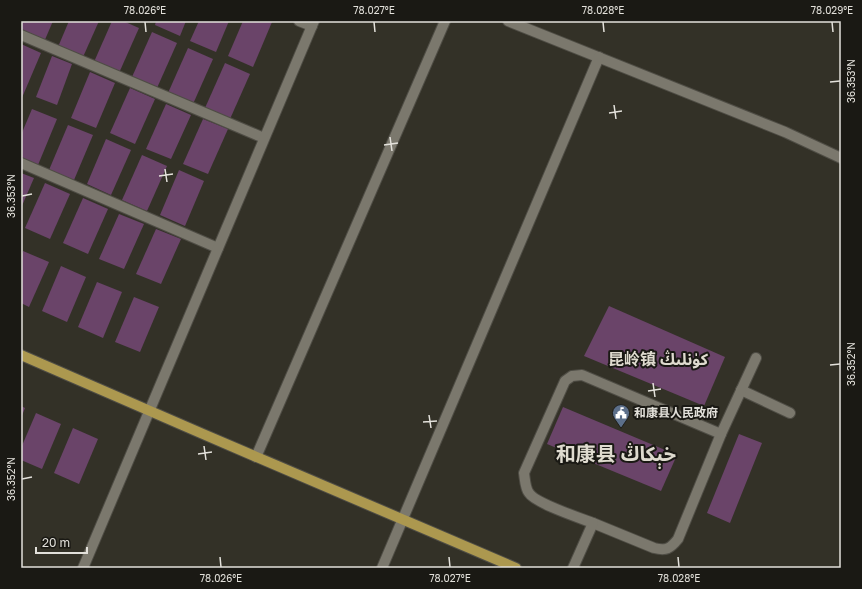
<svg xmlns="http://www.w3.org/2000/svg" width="862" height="589" font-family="'Golos Text','Noto Sans Arabic','Noto Sans SC',sans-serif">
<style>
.building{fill:#6a4469}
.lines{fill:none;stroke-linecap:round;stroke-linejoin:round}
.minor-casing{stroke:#4f4d45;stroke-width:12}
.major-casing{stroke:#4f4d45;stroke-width:12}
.minor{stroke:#7b786d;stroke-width:10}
.major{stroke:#ac984f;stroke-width:10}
.ticks{fill:none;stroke:#e3e1db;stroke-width:1.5}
.labels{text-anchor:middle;stroke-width:4;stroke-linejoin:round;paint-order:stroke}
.poi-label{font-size:12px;font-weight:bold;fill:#e3e1db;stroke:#1a1914;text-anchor:start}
.district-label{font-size:16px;font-weight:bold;fill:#dfdbcf;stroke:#1a1914}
.town-label{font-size:20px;font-weight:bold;fill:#dfdbcf;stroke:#1a1914}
.neatline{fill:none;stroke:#e3e1db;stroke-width:1.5}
.ticks-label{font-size:10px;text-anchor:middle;fill:#e3e1db}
</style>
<rect width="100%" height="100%" fill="#333127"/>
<!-- building -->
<g class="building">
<polygon points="23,21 53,21 44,42 21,32 21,26"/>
<polygon points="69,21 99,21 83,57 58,47"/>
<polygon points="112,21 123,21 139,28 119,73 94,62"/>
<polygon points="156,21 186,21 180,36 155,25"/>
<polygon points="199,21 229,21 216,52 190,41"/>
<polygon points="243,21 272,22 253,67 228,56"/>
<polygon points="152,32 177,43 157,88 132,77"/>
<polygon points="21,44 41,53 21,100"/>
<polygon points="188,48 213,59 193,104 168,93"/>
<polygon points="52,56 72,64 57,105 36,97"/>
<polygon points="225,63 250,74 230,119 205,108"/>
<polygon points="90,72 115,83 96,128 71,118"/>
<polygon points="130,88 155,99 135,144 110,133"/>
<polygon points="166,104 191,115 171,159 146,149"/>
<polygon points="32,109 57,119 38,165 21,157 21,135"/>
<polygon points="203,119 228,129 208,174 183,164"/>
<polygon points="68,125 93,135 74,180 49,170"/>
<polygon points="106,139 131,150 111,195 87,184"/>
<polygon points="142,155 167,166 147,211 122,200"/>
<polygon points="179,170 204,181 185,226 160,215"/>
<polygon points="21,173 34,178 21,208"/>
<polygon points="45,183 70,194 50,239 25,228"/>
<polygon points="83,198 108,209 88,254 63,243"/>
<polygon points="119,214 144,224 124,269 99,259"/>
<polygon points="156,229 181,239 161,284 136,274"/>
<polygon points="23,251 49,262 29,307 21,303 21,257"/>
<polygon points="61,266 86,277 67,322 42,311"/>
<polygon points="97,282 122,292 103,338 78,327"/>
<polygon points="134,297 159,307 140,352 115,342"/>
<polygon points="609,306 725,357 704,406 584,356"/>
<polygon points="21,406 25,408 21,418"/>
<polygon points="563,407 677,455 661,491 547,444"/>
<polygon points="36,413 61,424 42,469 21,460 21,448"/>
<polygon points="73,428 98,439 79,484 54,473"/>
<polygon points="739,434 762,443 730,523 707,513"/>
</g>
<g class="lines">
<!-- minor casing -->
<g class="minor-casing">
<g id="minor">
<polyline points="299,21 312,26"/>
<polyline points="508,21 785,132 841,158"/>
<polyline points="21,35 264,138"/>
<polyline points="21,163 218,248"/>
<polyline points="741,390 790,413"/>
<polyline points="256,457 445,21"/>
<path d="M593,523L654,548C666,551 670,549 678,539L721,434"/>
<polyline points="83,568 314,21"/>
<polyline points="382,568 599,57"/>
<path d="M573,568L593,523C580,518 535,503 529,493C525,488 525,479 524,473L565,381L572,376L582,375L721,434L756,358"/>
</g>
</g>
<!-- major casing -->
<g class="major-casing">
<polyline id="major" points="21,355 203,434 516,568"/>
</g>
<!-- minor -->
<use href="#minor" class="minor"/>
<!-- major -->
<use href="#major" class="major"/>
</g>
<!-- ticks -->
<path class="ticks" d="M145,22L146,32M374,22L375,32M603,22L604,32M832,22L833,32M830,82L840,81M614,105L616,119M609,113L622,111M390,137L392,151M384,145L398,143M165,169L167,182M159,176L173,174M22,196L32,194M830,365L840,364M653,383L655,397M648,391L661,389M429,415L431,428M423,422L437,421M204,446L206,460M198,454L212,452M22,479L32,477M220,557L221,567M449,557L450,567M678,557L679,567"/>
<!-- icons -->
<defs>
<g id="civic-pin" transform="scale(0.9)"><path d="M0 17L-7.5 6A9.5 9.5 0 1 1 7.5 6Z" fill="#5c6f8a" stroke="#1a1914"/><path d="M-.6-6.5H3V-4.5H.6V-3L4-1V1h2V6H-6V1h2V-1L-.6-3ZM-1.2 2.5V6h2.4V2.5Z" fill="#fff"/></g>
</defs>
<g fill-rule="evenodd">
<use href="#civic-pin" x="621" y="413"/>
</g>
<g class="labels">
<!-- poi labels -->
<g class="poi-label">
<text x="634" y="417">和康县人民政府</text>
</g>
<!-- district labels -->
<g class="district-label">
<text x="658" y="365">昆岭镇 كۈنلىڭ</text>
</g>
<!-- town labels -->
<g class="town-label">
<text x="616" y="461">和康县 خېكاڭ</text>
</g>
</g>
<!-- border -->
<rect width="862" height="589" fill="none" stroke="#1a1914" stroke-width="44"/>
<!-- scale -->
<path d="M36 547v6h51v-6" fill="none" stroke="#e3e1db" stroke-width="2"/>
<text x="42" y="547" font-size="12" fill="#e3e1db" stroke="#1a1914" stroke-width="3" paint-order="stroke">20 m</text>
<rect x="22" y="22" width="818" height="545" class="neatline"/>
<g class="ticks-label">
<text x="145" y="14">78.026°E</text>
<text x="374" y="14">78.027°E</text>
<text x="603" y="14">78.028°E</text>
<text x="832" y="14">78.029°E</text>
<text transform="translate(851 81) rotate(-90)" y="4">36.353°N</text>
<text transform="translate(11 196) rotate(-90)" y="4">36.353°N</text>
<text transform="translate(851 364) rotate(-90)" y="4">36.352°N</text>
<text transform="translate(11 479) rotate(-90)" y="4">36.352°N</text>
<text x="221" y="582">78.026°E</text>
<text x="450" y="582">78.027°E</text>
<text x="679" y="582">78.028°E</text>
</g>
</svg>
